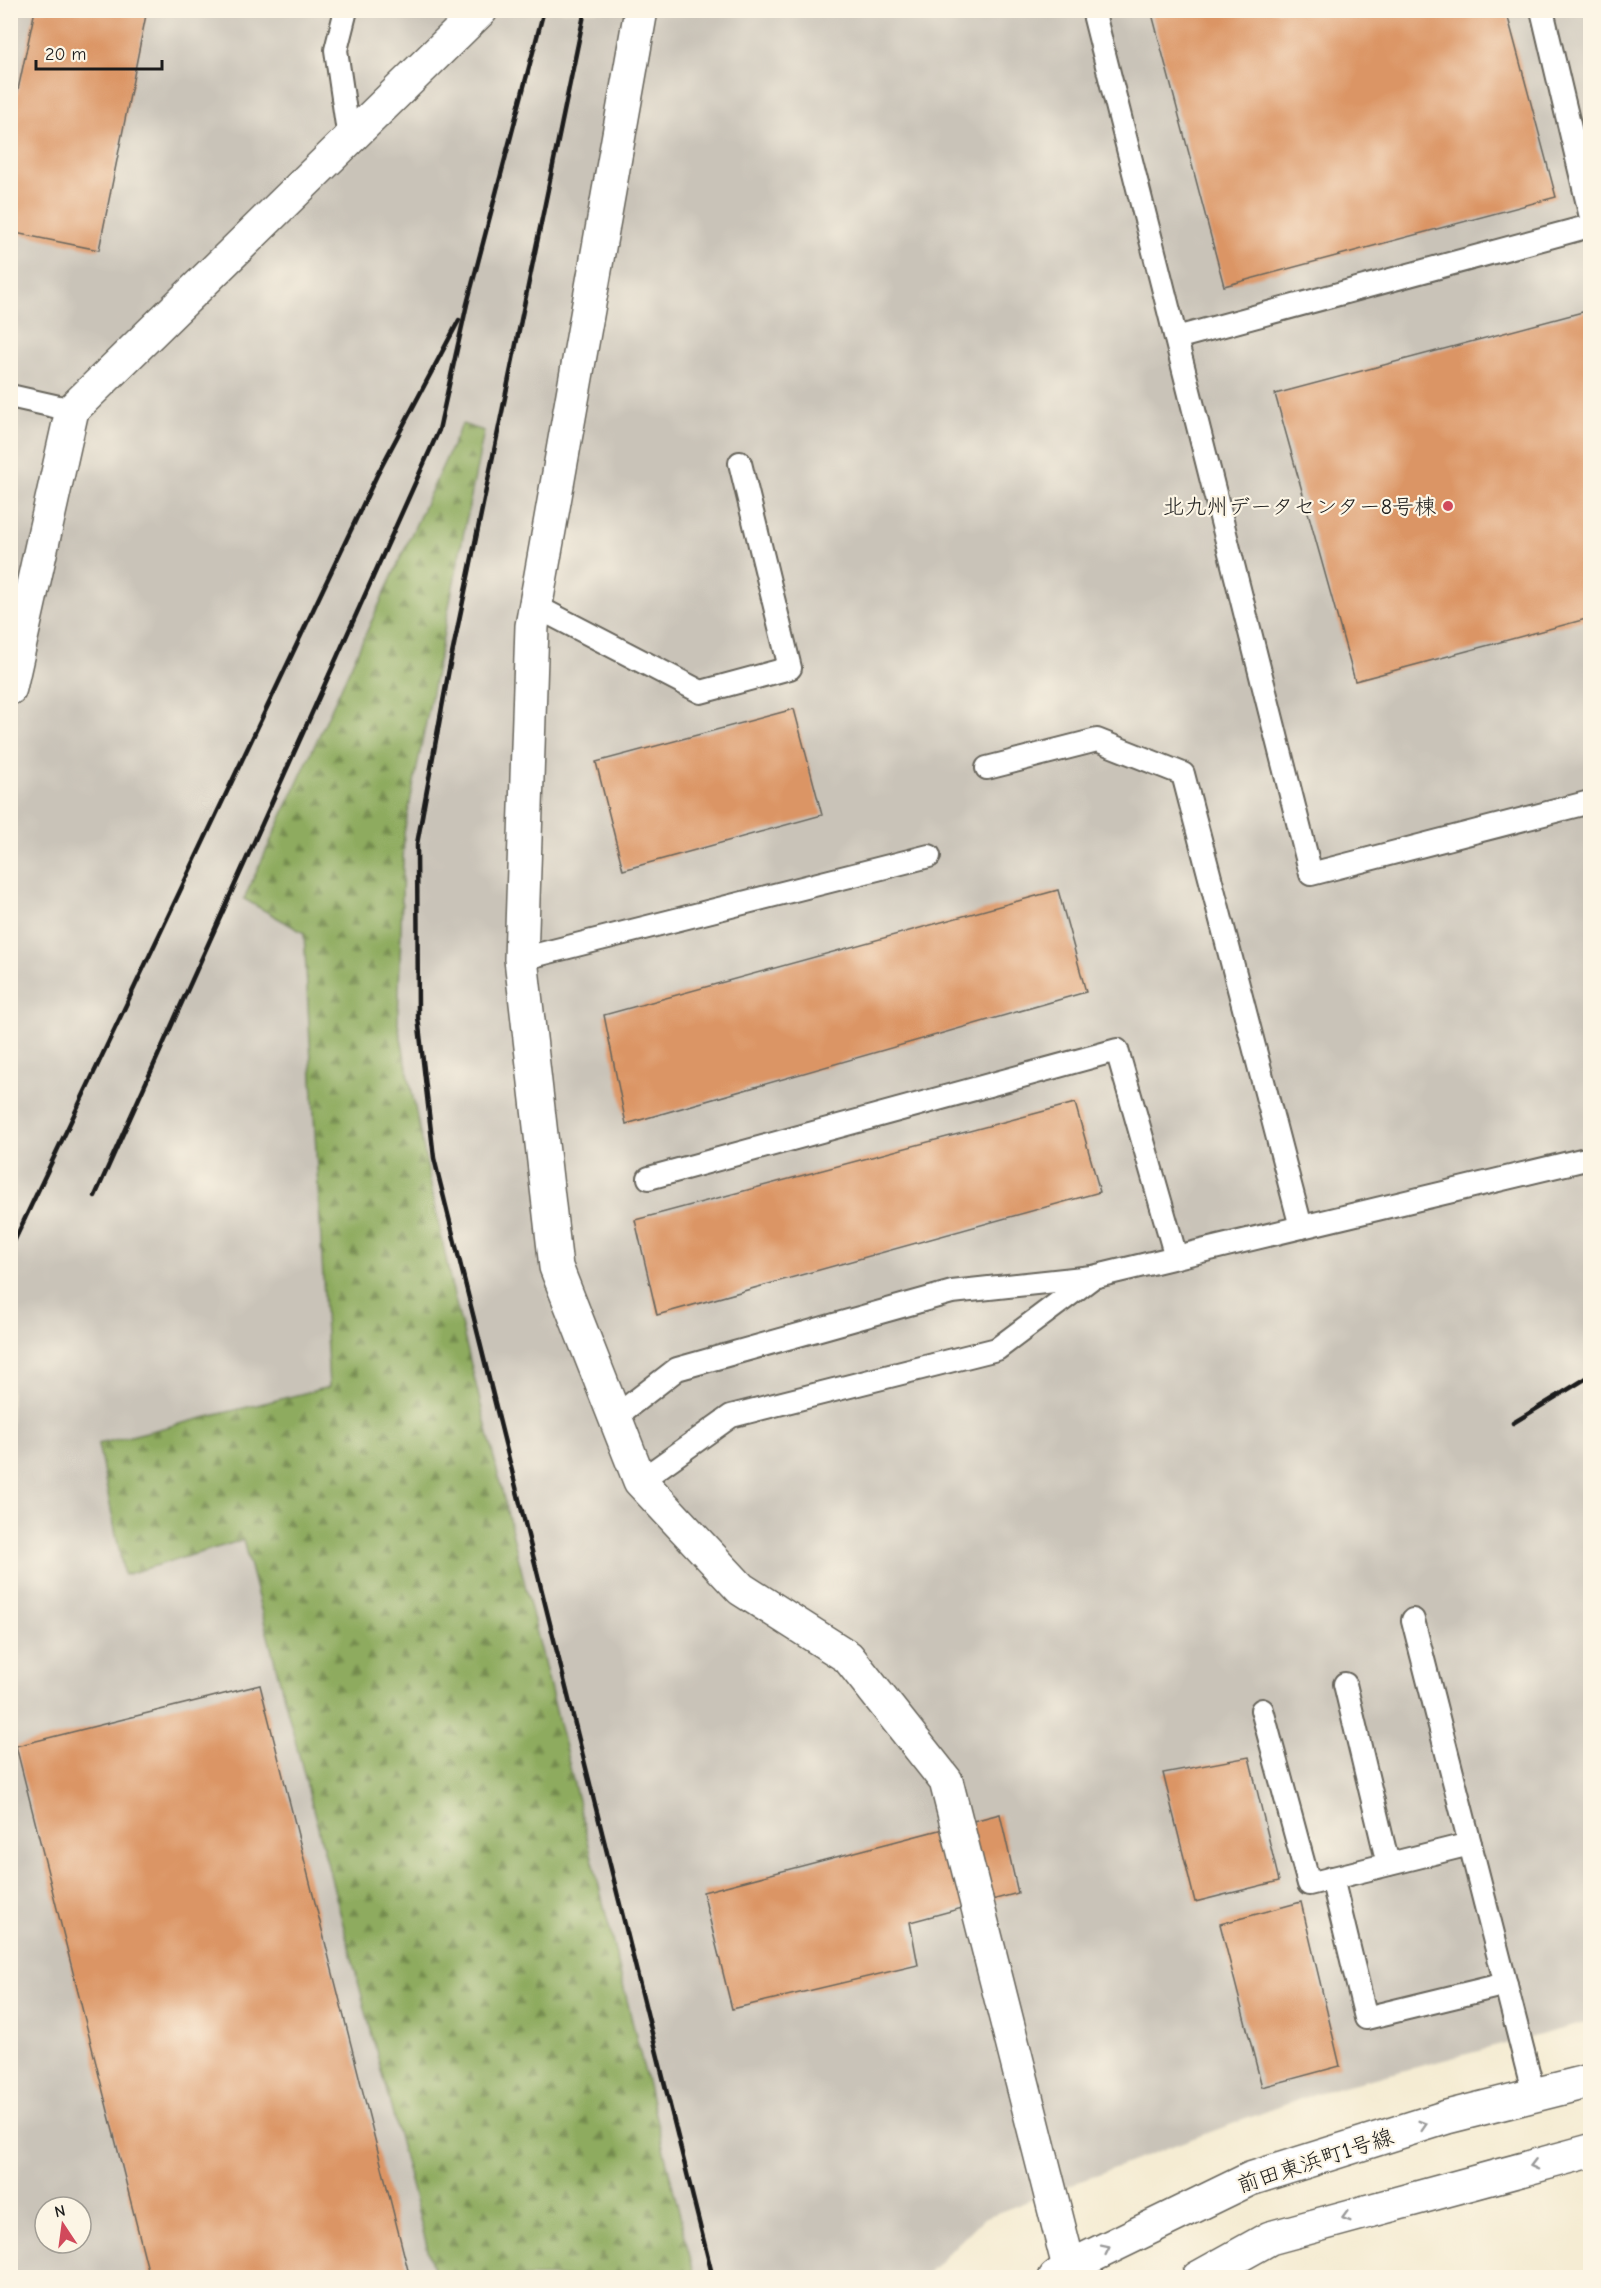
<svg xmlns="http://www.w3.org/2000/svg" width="1601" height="2288" font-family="'Comic Neue','Klee One',sans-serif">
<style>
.industrial{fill:#c9c3b8;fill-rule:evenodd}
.forest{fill:url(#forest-firs);stroke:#55643d;stroke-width:1.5}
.building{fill:#db9565}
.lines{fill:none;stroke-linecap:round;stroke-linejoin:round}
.service-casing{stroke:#68655c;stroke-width:26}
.minor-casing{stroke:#68655c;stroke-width:36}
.tertiary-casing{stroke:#68655c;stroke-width:36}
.service{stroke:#fff;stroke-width:22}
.minor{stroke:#fff;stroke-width:33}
.tertiary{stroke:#fff;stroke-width:33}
.rail{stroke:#1c1c1c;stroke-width:4.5}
.oneway{stroke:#999}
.poi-dot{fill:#d1495b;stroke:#fcf5e5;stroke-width:2}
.labels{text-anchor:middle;stroke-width:4.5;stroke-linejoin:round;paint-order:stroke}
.poi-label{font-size:22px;fill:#1c1c1c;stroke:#fcf5e5;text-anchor:end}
.street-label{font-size:22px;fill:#1c1c1c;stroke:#fcf5e5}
</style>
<defs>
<pattern id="forest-firs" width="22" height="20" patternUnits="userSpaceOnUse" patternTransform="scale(1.5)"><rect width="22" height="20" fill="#8eab5e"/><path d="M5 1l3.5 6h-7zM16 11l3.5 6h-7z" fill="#738a4d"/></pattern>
</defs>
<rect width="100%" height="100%" fill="#fcf5e5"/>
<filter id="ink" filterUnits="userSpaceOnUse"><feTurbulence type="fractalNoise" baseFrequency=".0167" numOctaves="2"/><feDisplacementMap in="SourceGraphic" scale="12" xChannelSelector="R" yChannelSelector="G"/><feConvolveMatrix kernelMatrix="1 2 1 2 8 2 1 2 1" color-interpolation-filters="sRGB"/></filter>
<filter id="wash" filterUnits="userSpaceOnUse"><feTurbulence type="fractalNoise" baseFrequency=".008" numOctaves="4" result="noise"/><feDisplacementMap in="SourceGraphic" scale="24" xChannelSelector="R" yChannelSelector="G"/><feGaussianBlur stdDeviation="1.35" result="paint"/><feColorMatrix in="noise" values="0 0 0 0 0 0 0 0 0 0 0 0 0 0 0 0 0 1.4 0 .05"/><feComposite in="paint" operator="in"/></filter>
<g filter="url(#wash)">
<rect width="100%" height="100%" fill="#f5ecd3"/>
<!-- industrial -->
<path class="industrial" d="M11,11H1590V2022L1317,2093L1172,2146L984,2218L924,2277L11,2278ZM45,2207H81V2243H45Z"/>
<!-- forest -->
<polygon class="forest" points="462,424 484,431 404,833 398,1024 451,1283 695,2277 435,2277 243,1540 124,1575 98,1444 329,1387 304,933 244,899"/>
<g id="blocks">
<!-- building -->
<g class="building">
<polygon points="35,10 147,10 99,250 10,232 10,127"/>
<polygon points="1151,10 1506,10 1556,197 1224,286"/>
<polygon points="1590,310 1590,618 1355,681 1275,394"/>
<polygon points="794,709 822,815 623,870 596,762"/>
<polygon points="1058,890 1086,992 626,1124 604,1015"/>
<polygon points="1075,1103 1100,1192 657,1315 635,1220"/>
<polygon points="260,1685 410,2278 150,2278 16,1746"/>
<polygon points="1249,1757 1279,1881 1195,1902 1163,1773"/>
<polygon points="1000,1814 1018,1893 910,1922 918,1965 732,2009 703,1892"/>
<polygon points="1301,1902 1340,2066 1262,2087 1220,1924"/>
</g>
</g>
</g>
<g filter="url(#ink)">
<use href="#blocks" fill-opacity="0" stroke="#68655c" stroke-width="1.5"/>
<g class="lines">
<!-- service casing -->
<g class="service-casing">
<g id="service">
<polyline points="346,10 336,50 349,139"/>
<polyline points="1093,10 1311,874 1590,802"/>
<polyline points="1542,10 1590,213"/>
<polyline points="1176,338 1590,226"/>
<polyline points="10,396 72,410"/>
<polyline points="535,606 701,692 790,668 740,463"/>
<polyline points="987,768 1097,740 1183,774 1301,1227"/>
<polyline points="521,959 929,856"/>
<polyline points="649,1178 1117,1050 1176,1257"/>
<polyline points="615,1417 677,1369 952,1292 1092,1277"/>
<polyline points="640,1481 731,1416 997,1349 1093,1277 1590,1158"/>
<polyline points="1413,1620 1534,2095"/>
<polyline points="1345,1684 1388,1864"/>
<polyline points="1262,1710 1309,1884 1470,1844"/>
<polyline points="1332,1878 1366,2018 1506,1984"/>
</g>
</g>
<!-- minor casing -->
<g class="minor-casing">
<g id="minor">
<polyline points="641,10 532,626 521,959 556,1267 640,1481 741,1589 848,1657 946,1781 1069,2267"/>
<polyline points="10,688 72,410 481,10"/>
</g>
</g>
<!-- tertiary casing -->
<g class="tertiary-casing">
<g id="tertiary">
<polyline points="1055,2278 1069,2267 1250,2179 1447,2117 1590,2081"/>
<polyline points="1198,2278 1270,2238 1590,2151"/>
</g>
</g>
<!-- service -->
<use href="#service" class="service"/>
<!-- minor -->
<use href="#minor" class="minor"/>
<!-- tertiary -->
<use href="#tertiary" class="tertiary"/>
<!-- rail -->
<g class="rail">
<polyline points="585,10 449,669 417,844 418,1017 434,1158 713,2278"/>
<polyline points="95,1196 439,430 467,304 544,10"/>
<polyline points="10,1250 377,475 459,320"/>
<polyline points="1513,1423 1590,1376"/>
</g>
</g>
<!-- one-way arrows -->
<defs><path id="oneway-chevron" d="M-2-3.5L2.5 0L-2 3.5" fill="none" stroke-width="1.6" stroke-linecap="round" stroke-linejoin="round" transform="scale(1.5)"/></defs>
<g class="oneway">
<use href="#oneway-chevron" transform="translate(1423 2125) rotate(-17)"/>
<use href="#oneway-chevron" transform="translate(1534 2165) rotate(166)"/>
<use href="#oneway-chevron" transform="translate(1346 2217) rotate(164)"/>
<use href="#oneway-chevron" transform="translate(1106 2249) rotate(-26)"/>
</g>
</g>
<!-- markers -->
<circle class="poi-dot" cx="1448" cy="506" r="6"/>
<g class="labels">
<!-- poi labels -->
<g class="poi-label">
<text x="1436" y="514">北九州データセンター8号棟</text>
</g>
<!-- street labels -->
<g class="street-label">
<text transform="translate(1315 2160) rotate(-18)" y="8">前田東浜町1号線</text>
</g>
</g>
<!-- margin -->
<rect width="1601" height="2288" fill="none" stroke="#fcf5e5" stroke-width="36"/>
<!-- north arrow -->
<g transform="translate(63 2225) rotate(347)"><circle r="28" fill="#fcf5e5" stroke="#a29e95" stroke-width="1.5"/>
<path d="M0-4.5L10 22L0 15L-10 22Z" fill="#d1495b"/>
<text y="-9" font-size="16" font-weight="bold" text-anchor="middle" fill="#1c1c1c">N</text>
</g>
<!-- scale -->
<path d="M36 60v9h126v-9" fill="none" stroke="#1c1c1c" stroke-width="3"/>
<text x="45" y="60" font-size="18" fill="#1c1c1c" stroke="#fcf5e5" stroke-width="4.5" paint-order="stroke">20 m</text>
</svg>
